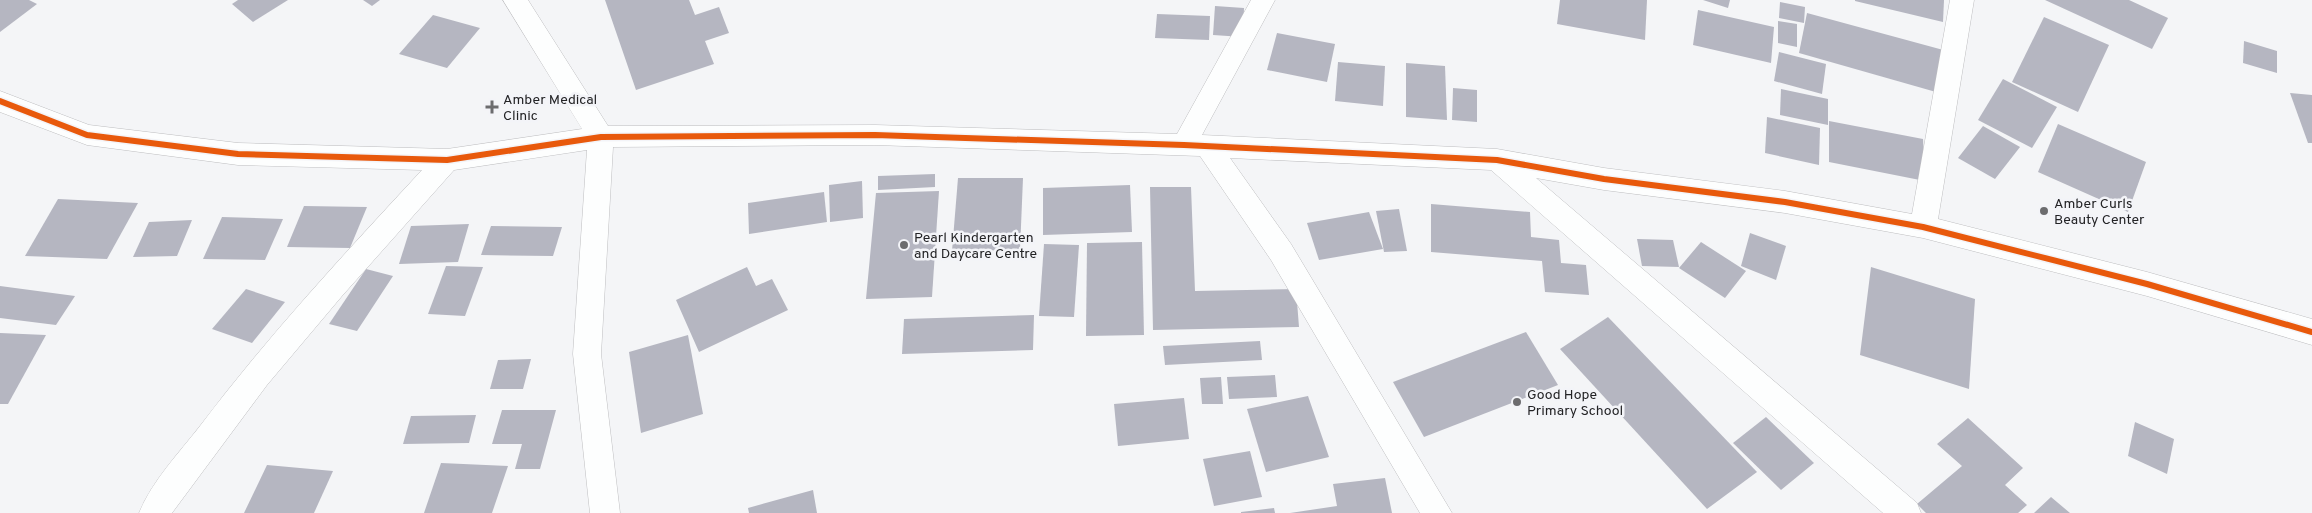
<svg xmlns="http://www.w3.org/2000/svg" width="2312" height="513" font-family="Overpass,sans-serif">
<style>
.building{fill:#b5b6c1}
.lines{fill:none;stroke-linecap:round;stroke-linejoin:round}
.street-casing{stroke:#bebec0;stroke-width:1}
.street{fill:#fdfefe;fill-rule:evenodd}
.cycleway-casing{stroke:#f3f4f8;stroke-width:9}
.cycleway{stroke:#e8590c;stroke-width:6}
.poi-dot{fill:#6c6c6e;stroke:#f3f4f8;stroke-width:2}
.labels{text-anchor:middle;stroke-width:5;stroke-linejoin:round;paint-order:stroke}
.poi-label{font-size:14px;fill:#232325;stroke:#f3f4f8;text-anchor:start}
</style>
<rect width="100%" height="100%" fill="#f4f5f7"/>
<!-- building -->
<g class="building">
<polygon points="0,0 29,0 37,4 0,32"/>
<polygon points="238,0 288,0 253,22 232,4"/>
<polygon points="363,0 380,0 372,6"/>
<polygon points="605,0 689,0 695,15 719,7 729,33 705,41 714,64 636,90"/>
<polygon points="1560,0 1647,0 1645,40 1557,24"/>
<polygon points="1703,0 1730,0 1728,8"/>
<polygon points="1855,0 1944,0 1943,22 1855,1"/>
<polygon points="2045,0 2129,0 2168,18 2152,49"/>
<polygon points="1780,2 1805,7 1804,23 1779,18"/>
<polygon points="1215,6 1244,8 1243,37 1213,35"/>
<polygon points="1698,10 1774,27 1771,63 1693,45"/>
<polygon points="1807,13 1947,51 1943,94 1799,53"/>
<polygon points="1157,14 1210,16 1209,40 1155,38"/>
<polygon points="433,15 480,28 447,68 399,54"/>
<polygon points="2044,17 2109,45 2078,112 2012,82"/>
<polygon points="1778,21 1797,24 1797,47 1778,43"/>
<polygon points="1277,33 1335,44 1327,82 1267,70"/>
<polygon points="2244,41 2277,51 2277,73 2243,63"/>
<polygon points="1779,52 1826,64 1822,94 1774,81"/>
<polygon points="1338,62 1385,66 1383,106 1335,101"/>
<polygon points="1406,63 1445,66 1447,120 1406,117"/>
<polygon points="2003,79 2057,107 2032,148 1978,120"/>
<polygon points="1453,88 1477,90 1477,122 1452,120"/>
<polygon points="1781,89 1828,99 1828,125 1780,115"/>
<polygon points="2290,93 2312,95 2312,143 2308,143"/>
<polygon points="1767,117 1820,128 1819,165 1765,153"/>
<polygon points="1829,121 1923,139 1925,181 1829,162"/>
<polygon points="2058,124 2146,162 2128,212 2038,172"/>
<polygon points="1983,126 2020,147 1995,179 1958,158"/>
<polygon points="935,174 935,187 878,190 878,176"/>
<polygon points="958,178 1023,178 1020,250 952,251"/>
<polygon points="862,181 863,218 830,222 829,185"/>
<polygon points="1130,185 1132,232 1043,235 1043,188"/>
<polygon points="1150,187 1191,187 1195,291 1296,289 1299,327 1153,330"/>
<polygon points="939,191 932,297 866,299 876,193"/>
<polygon points="824,192 827,222 749,234 748,203"/>
<polygon points="58,199 138,203 107,259 25,256"/>
<polygon points="1431,204 1530,212 1531,237 1559,240 1561,263 1586,265 1589,295 1545,292 1542,261 1431,252"/>
<polygon points="304,206 367,207 350,248 287,247"/>
<polygon points="1399,209 1407,251 1384,252 1376,211"/>
<polygon points="1369,212 1383,249 1319,260 1307,223"/>
<polygon points="222,217 283,219 265,260 203,259"/>
<polygon points="192,220 177,256 133,257 149,222"/>
<polygon points="469,224 458,262 399,264 411,226"/>
<polygon points="491,226 562,227 553,256 481,255"/>
<polygon points="1750,233 1786,246 1776,280 1741,266"/>
<polygon points="1637,239 1673,240 1679,267 1642,266"/>
<polygon points="1142,242 1144,335 1086,336 1087,243"/>
<polygon points="1701,242 1746,271 1725,298 1679,268"/>
<polygon points="1044,244 1079,245 1074,317 1039,316"/>
<polygon points="446,266 483,267 465,316 428,314"/>
<polygon points="747,267 756,286 772,279 788,310 699,352 676,300"/>
<polygon points="1871,267 1975,299 1969,389 1860,355"/>
<polygon points="366,269 393,276 357,331 329,324"/>
<polygon points="0,286 75,296 56,325 0,318"/>
<polygon points="246,289 285,302 252,343 212,329"/>
<polygon points="1034,315 1033,350 902,354 904,319"/>
<polygon points="1608,317 1757,472 1707,509 1560,349"/>
<polygon points="1526,332 1558,385 1424,437 1393,382"/>
<polygon points="0,333 46,335 8,404 0,404"/>
<polygon points="688,335 703,414 641,433 629,352"/>
<polygon points="1260,341 1262,360 1165,365 1163,346"/>
<polygon points="531,359 523,389 490,389 498,360"/>
<polygon points="1275,375 1277,397 1229,399 1227,377"/>
<polygon points="1221,377 1223,404 1202,404 1200,378"/>
<polygon points="1308,396 1329,457 1266,472 1247,409"/>
<polygon points="1184,398 1189,439 1118,446 1114,404"/>
<polygon points="502,410 556,410 540,469 515,469 522,444 492,444"/>
<polygon points="476,415 469,443 403,444 411,416"/>
<polygon points="1766,417 1814,463 1781,490 1733,443"/>
<polygon points="1968,418 2023,468 2005,485 2027,505 2018,513 1926,513 1917,504 1962,466 1937,444"/>
<polygon points="2135,422 2174,439 2167,474 2128,456"/>
<polygon points="1250,451 1262,497 1214,506 1203,459"/>
<polygon points="441,463 508,466 492,513 424,513"/>
<polygon points="267,465 333,471 314,513 244,513"/>
<polygon points="1385,478 1392,513 1290,513 1337,506 1333,484"/>
<polygon points="813,490 817,513 749,513 748,508"/>
<polygon points="2051,497 2070,513 2034,513"/>
<polygon points="1274,508 1275,513 1241,513 1241,512"/>
</g>
<g class="lines">
<!-- street casing -->
<g class="street-casing">
<path id="street" d="M503,0H528L608,126L875,125L1177,134L1251,0H1275L1202,135L1497,149L1604,168L1785,191L1912,214L1950,0H1974L1938,219L2147,272L2312,319V345L2147,296L1923,238L1785,213L1604,190L1536,178L1917,503L1921,513H1883L1491,170L1230,158L1291,244L1452,513H1420L1271,260L1200,156L875,145L613,147L601,354L620,513H590L573,354L587,150L454,170L342,296L267,385L172,513H139C152,481 179,453 200,426C268,336 345,253 422,170L238,165L87,145L0,112V91L89,125L238,143L447,149L582,129Z"/>
</g>
<!-- street -->
<use href="#street" class="street"/>
<!-- cycleway casing -->
<g class="cycleway-casing">
<polyline id="cycleway" points="0,101 87,135 238,154 447,160 601,137 875,135 1184,145 1497,160 1604,179 1785,202 1923,227 2147,284 2312,332"/>
</g>
<!-- cycleway -->
<use href="#cycleway" class="cycleway"/>
</g>
<!-- markers -->
<g class="poi-dot">
<path d="M489.5 99.5h5v5h5v5h-5v5h-5v-5h-5v-5h5z"/>
<circle cx="2044" cy="211" r="5"/>
<circle cx="904" cy="245" r="5"/>
<circle cx="1517" cy="402" r="5"/>
</g>
<g class="labels">
<!-- poi labels -->
<g class="poi-label">
<text x="503" y="104">Amber Medical<tspan x="503" dy="16">Clinic</tspan></text>
<text x="2054" y="208">Amber Curls<tspan x="2054" dy="16">Beauty Center</tspan></text>
<text x="914" y="242">Pearl Kindergarten<tspan x="914" dy="16">and Daycare Centre</tspan></text>
<text x="1527" y="399">Good Hope<tspan x="1527" dy="16">Primary School</tspan></text>
</g>
</g>
</svg>
